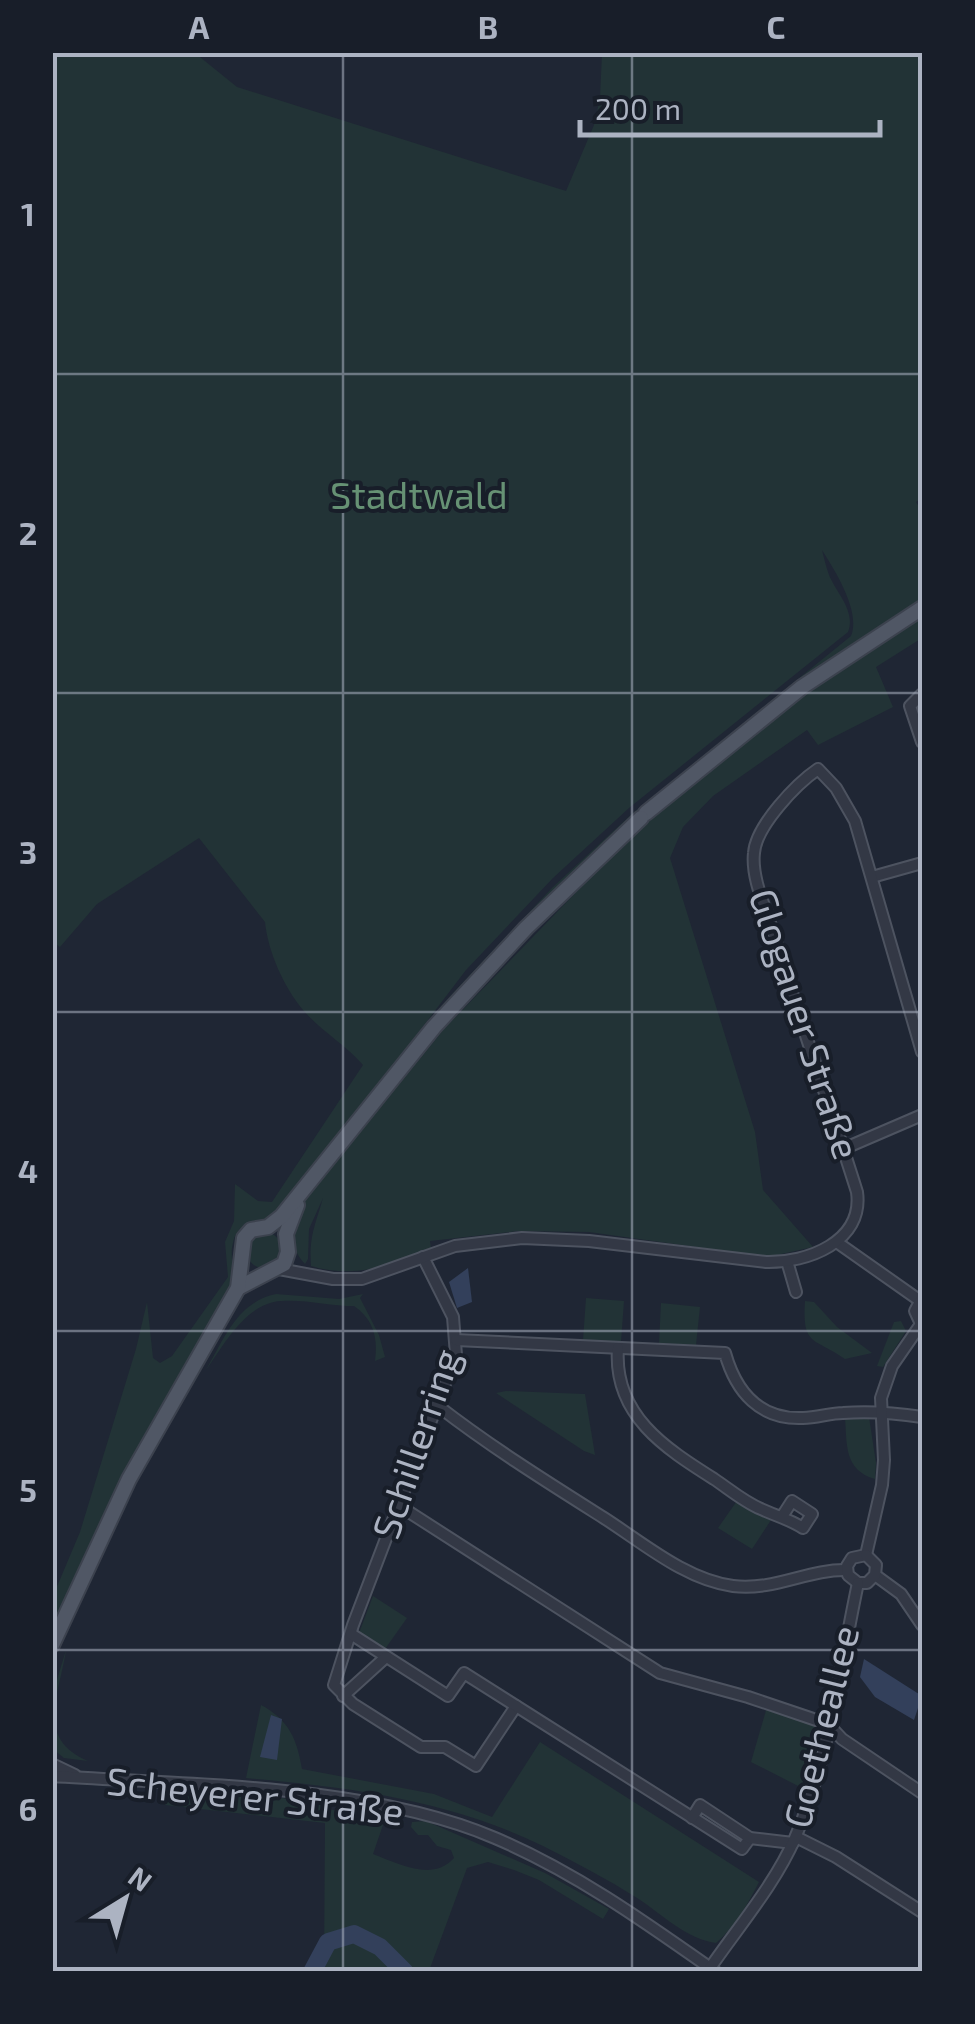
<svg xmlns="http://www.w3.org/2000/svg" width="975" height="2024" font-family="'Exo 2',sans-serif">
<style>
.green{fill:#223336}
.water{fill:#33405b}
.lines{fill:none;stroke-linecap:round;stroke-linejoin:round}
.river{stroke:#33405b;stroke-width:18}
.minor-casing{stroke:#4d5360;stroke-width:14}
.major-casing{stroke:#3c424e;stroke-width:18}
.minor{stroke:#333845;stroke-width:10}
.major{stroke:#505765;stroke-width:14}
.grid{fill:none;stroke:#acb3c2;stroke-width:2.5;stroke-opacity:0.55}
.labels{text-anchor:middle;stroke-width:8;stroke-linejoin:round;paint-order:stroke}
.park-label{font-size:38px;fill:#669174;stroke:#181e29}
.street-label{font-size:38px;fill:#acb3c2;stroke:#181e29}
.neatline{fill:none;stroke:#acb3c2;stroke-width:4}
.grid-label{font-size:32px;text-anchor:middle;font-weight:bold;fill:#acb3c2}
</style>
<rect width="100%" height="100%" fill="#1f2634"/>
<!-- green -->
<g class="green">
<path d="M53,53H195L237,87L566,191L594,125L600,98L602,53H922V498L916,502L918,505L922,503V599L817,668L681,774L557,888L435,1012L553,887L634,812L851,636C861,611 835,571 822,550C824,558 826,567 829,575C837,594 856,611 848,632L629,808L553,878L466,970L284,1209C282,1211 274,1218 271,1219C255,1224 238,1221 233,1243C229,1257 236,1269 232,1283C166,1396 105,1510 53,1630V1596L80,1532L136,1349L147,1302L153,1358L160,1363L172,1356L228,1277L225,1242L234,1221L235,1184L258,1201L272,1202L363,1065C346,1045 321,1031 303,1010C284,987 268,952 265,922L199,838L97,904L60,947L53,942Z"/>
<path d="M922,614V638L876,667L893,707L818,745L807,730L713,796L683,827L670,858L755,1132L763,1190L813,1247L768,1257L589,1232L518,1231L430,1241L431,1249C390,1266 355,1279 311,1266C309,1236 315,1226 323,1198L309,1229L308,1259L305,1264C288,1246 292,1229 299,1208L444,1029L613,854L660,810L782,711Z"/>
<circle cx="264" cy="1250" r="18"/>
<path d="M276,1294L339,1299L363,1294L360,1298L379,1335L385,1357L375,1361C378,1338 374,1320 354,1306C330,1306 305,1299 281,1301C246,1303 224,1345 206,1370C224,1339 237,1302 276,1294Z"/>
<polygon points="586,1298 624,1301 621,1342 583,1340"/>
<path d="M805,1301L814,1302L837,1327L872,1353L845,1359C814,1337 802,1347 805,1301Z"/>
<polygon points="661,1303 700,1307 696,1345 659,1343"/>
<polygon points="901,1321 906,1331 883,1367 877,1366 894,1322"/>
<polygon points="506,1391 585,1394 595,1455 584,1451 496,1393"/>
<path d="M845,1417H869L876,1463L875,1479C844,1470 847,1445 845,1417Z"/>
<polygon points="739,1498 771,1520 752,1549 718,1528"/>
<polygon points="373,1596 407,1618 385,1649 359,1633"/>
<path d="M66,1650C59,1697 35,1738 88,1761L64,1758L53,1749V1693Z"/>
<path d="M261,1705C289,1720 297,1739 302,1769L434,1794L492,1817L540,1742L759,1882C748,1904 735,1927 716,1943C686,1939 662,1914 637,1898C607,1879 575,1862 543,1846C449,1800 349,1787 246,1778Z"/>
<polygon points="767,1707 822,1729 808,1791 751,1762"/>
<path d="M170,1789L251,1794L328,1804V1809L406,1823L384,1822L373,1854C399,1864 433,1882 454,1858L451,1850L437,1846L428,1835H418L411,1827L412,1822L426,1821L545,1873L609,1909L603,1919L539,1880L514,1870L488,1862L467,1868L429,1971H321L324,1967L325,1823L165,1805Z"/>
</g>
<!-- water -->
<g class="water">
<polygon points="468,1268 472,1302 457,1308 449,1282"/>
<polygon points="864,1659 922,1696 914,1720 875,1697 860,1677"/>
<polygon points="271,1715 282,1719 277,1760 260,1757"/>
</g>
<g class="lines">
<!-- river -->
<polyline class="river" points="312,1972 328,1942 354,1934 380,1947 405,1972"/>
<!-- minor casing -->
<g class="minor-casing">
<g id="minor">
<polyline points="922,694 910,706 922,742"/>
<polyline points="872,877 922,863"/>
<polyline points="843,1149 922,1115"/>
<polyline points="838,1243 919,1300"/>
<polyline points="423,1257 453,1317 456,1355 353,1625 334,1685 353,1704 421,1747 445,1747 476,1766 516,1706"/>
<polyline points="787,1261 796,1292"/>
<path d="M279,1269L333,1279H362L455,1246L522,1238L589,1241L766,1262C807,1263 864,1242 857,1192C830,1106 800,1021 774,935C767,911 751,879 754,853C756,826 796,784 818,769L836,788L855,821L922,1052"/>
<polyline points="922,1298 915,1311 922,1326"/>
<path d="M456,1340L725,1353C736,1392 760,1420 803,1418C817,1418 830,1413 843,1413C869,1411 896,1413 922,1417"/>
<path d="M618,1348C613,1415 665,1448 714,1479C729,1489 744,1502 761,1509C776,1516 789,1519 803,1528L812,1514L792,1501L783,1515"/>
<path d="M438,1406C491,1447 547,1482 604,1518C643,1543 686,1580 733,1586C775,1591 808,1569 847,1570"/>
<polyline points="398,1505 660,1673 748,1697 828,1724 842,1739 922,1793"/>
<polyline points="866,1555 882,1485 884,1460 881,1398 892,1366 921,1324"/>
<polyline points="875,1575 901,1594 922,1625"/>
<polyline points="858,1583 848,1575 847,1566 852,1558 866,1555"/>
<polyline points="858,1583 867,1583 875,1575 876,1565 866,1555"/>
<polyline points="351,1634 448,1696 464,1673 742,1849 750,1838"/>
<polyline points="343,1696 386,1657"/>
<polyline points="52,1764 75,1775"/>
<path d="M52,1776C189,1785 369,1784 495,1838C575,1872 645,1922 716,1972"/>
<polyline points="692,1818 700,1805 750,1838 793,1843"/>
<polyline points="796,1837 836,1857 922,1912"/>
<path d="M710,1968C739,1926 775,1884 795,1838C829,1759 840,1667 858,1583"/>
</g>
</g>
<!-- major casing -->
<g class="major-casing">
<g id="major">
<polyline points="646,813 802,687 922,608"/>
<polyline points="238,1288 284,1264 288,1252 286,1234 297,1205"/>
<polyline points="52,1645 129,1479 238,1288 244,1238 251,1230 268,1227 282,1216 434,1027 526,928 641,818"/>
</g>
</g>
<!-- minor -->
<use href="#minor" class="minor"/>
<!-- major -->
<use href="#major" class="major"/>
</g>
<!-- grid -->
<path class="grid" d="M343,52V1972M632,52V1972M52,374H922M52,693H922M52,1012H922M52,1331H922M52,1650H922"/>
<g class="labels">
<!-- park labels -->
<g class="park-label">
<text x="419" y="509">Stadtwald</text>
</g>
<!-- street labels -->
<g class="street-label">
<text transform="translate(804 1024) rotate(72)" y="13">Glogauer Straße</text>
<text transform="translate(417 1444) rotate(-71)" y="13">Schillerring</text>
<text transform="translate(822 1727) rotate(-76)" y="13">Goetheallee</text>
<text transform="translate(255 1797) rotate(6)" y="13">Scheyerer Straße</text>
</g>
</g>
<!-- border -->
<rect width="975" height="2024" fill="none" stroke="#181e29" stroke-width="110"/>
<!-- north arrow -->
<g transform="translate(125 1899) rotate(37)" stroke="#181e29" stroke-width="8" paint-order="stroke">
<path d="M0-8L18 38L0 25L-18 38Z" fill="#acb3c2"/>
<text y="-15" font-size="28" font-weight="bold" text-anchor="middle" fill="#acb3c2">N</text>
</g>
<!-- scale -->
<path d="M580 120v15h300v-15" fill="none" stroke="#acb3c2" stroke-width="5"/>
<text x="595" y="120" font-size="30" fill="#acb3c2" stroke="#181e29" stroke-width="8" paint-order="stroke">200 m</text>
<rect x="55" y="55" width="865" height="1914" class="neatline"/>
<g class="grid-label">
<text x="199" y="39">A</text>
<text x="488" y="39">B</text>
<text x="776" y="39">C</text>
<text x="28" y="226">1</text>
<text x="28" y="545">2</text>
<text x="28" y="864">3</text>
<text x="28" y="1183">4</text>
<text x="28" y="1502">5</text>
<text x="28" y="1821">6</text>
</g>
</svg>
